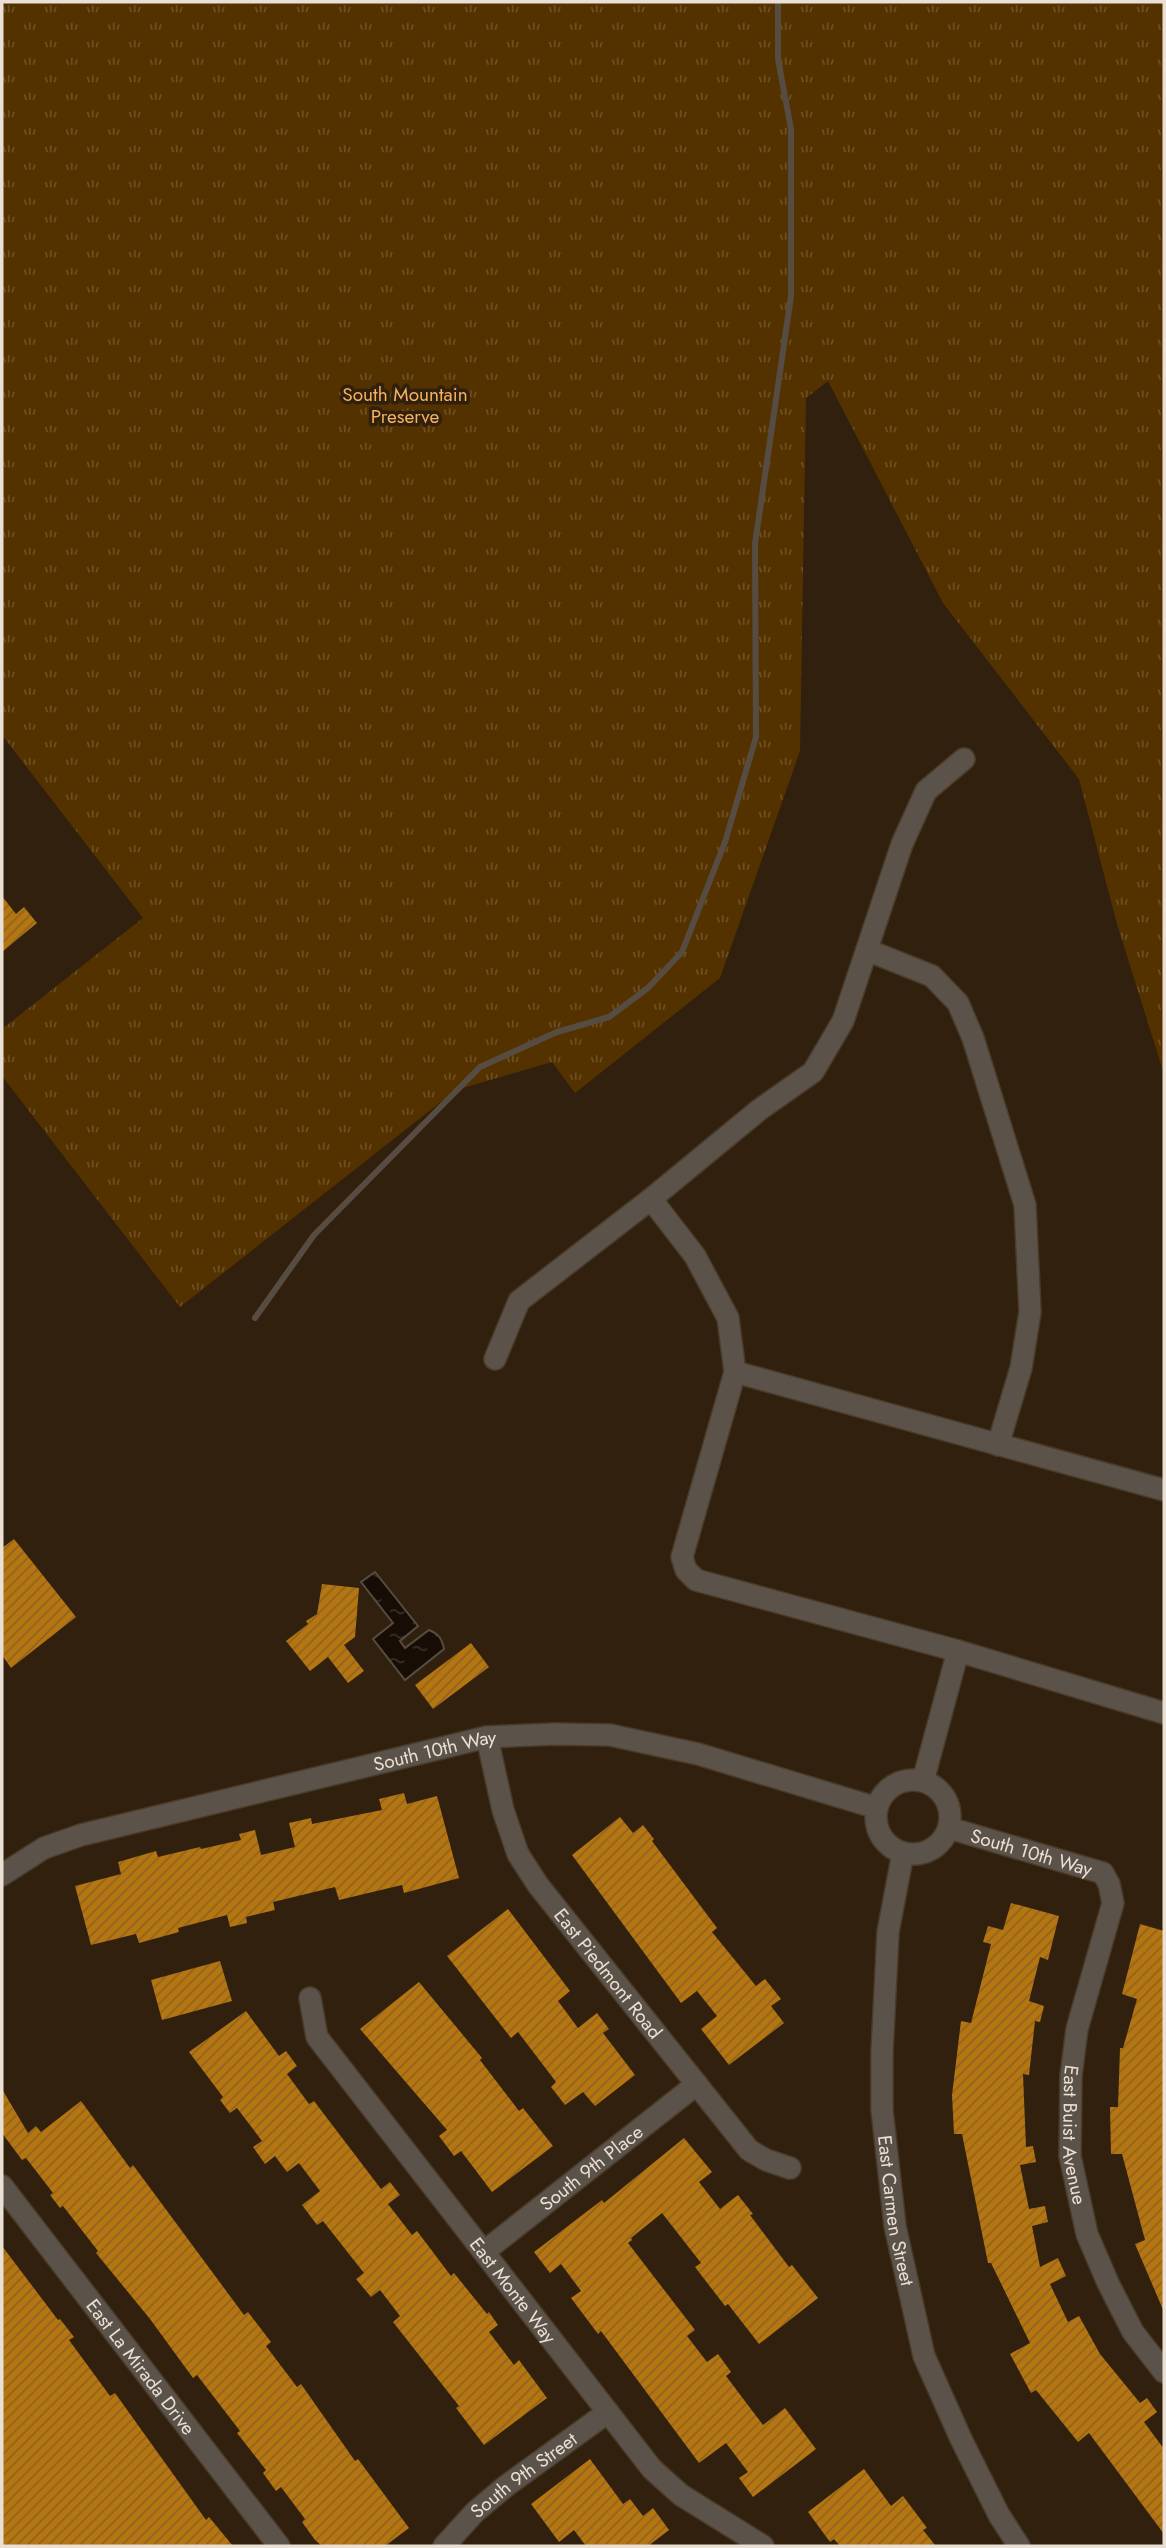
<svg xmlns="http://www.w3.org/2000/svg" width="1166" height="2548" font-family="Jost,sans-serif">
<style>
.park{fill:url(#park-tufts)}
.water{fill:url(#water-ripples);stroke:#574c42;stroke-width:2}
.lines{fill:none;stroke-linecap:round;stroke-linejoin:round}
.stream{stroke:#574c42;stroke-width:6}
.building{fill:url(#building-hatch)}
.minor-casing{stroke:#4a3b29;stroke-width:24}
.minor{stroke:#5b534a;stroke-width:21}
.labels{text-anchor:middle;stroke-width:7;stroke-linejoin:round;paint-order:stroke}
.park-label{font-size:19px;fill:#f5b25f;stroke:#30200d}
.street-label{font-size:19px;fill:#ebe0d4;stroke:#30200d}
</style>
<defs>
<pattern id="park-tufts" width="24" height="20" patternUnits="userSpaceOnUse" patternTransform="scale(1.75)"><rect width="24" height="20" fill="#543200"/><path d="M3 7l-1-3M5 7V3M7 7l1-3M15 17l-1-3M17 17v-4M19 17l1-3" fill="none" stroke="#6d4f24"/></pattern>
<pattern id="water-ripples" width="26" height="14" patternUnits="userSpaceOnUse" patternTransform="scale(1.75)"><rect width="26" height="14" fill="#170d04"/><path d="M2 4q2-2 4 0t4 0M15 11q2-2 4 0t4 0" fill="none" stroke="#393028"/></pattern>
<pattern id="building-hatch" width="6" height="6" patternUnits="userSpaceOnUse" patternTransform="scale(1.75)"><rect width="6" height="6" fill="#b57511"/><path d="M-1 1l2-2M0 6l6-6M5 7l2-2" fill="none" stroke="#8e6421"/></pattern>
</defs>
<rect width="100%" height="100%" fill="#30200d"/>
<!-- park -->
<polygon class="park" points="2,2 1164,2 1164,1074 1117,924 1079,779 943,603 828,381 806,398 800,751 720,978 575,1093 552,1062 456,1090 180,1307 2,1076 2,1029 143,918 2,735"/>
<!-- water -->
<path class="water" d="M375,1572L418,1626L400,1641L405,1648L429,1630C439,1634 442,1639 444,1649L405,1680L373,1639L393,1623L361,1582Z"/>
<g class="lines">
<!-- stream -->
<polyline class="stream" points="255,1318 314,1235 480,1067 557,1032 609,1017 648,988 682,952 725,842 756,737 755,544 791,296 791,129 778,59 778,2"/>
</g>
<!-- building -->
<g class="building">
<polygon points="2,896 16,914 24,907 37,923 2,952"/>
<polygon points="14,1539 76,1617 11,1668 2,1655 2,1548"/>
<polygon points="322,1584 359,1588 355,1637 344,1645 364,1671 348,1683 328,1657 310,1671 286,1641 308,1624 306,1621 317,1614"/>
<polygon points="471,1643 489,1667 433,1709 415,1685"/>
<polygon points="404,1793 407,1804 437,1796 459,1878 404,1893 402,1885 339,1900 335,1887 273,1902 275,1910 246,1917 247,1923 230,1927 227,1915 178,1928 179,1932 139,1943 136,1934 91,1945 75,1886 121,1874 118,1862 156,1851 158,1857 200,1847 201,1849 241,1840 239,1834 255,1830 261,1855 295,1847 289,1823 311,1818 312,1824 382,1810 379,1799"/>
<polygon points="620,1817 633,1833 643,1825 654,1839 652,1841 717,1928 712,1932 756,1986 765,1979 781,1999 771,2006 784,2023 729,2065 701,2029 717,2016 697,1991 681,2003 572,1855"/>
<polygon points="1011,1903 1059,1916 1048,1960 1040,1957 1029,2001 1044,2006 1040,2022 1035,2021 1029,2075 1023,2074 1026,2147 1033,2146 1036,2162 1020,2165 1029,2209 1045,2206 1048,2222 1032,2226 1040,2267 1058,2258 1066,2276 1050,2284 1068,2322 1079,2316 1100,2354 1140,2403 1147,2398 1157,2412 1144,2422 1164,2449 1164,2534 1089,2433 1078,2442 1036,2390 1031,2393 1010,2354 1030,2343 991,2263 988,2263 962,2134 954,2134 952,2095 961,2021 971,2023 991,1944 983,1942 988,1926 1003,1930"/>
<polygon points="508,1909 570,1991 558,2001 578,2028 597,2013 609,2029 603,2033 635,2075 595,2106 583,2092 565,2105 551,2087 556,2082 518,2032 511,2038 447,1956"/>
<polygon points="1140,1924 1164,1931 1164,2312 1135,2244 1145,2240 1122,2154 1111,2154 1110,2107 1118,2107 1120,2048 1123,2048 1137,1999 1122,1994"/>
<polygon points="220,1961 232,2001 162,2020 151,1980"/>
<polygon points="419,1982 482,2058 480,2060 519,2111 523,2108 553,2146 492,2192 461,2151 454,2156 439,2136 447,2130 360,2029"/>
<polygon points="246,2011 279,2056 286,2051 297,2066 287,2074 309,2104 314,2101 381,2189 390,2182 400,2195 388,2204 412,2235 417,2231 451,2276 454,2273 487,2314 489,2312 498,2325 489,2332 514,2365 519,2360 547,2398 484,2445 456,2408 459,2406 393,2322 400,2316 380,2290 371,2297 356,2279 364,2273 323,2221 317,2225 302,2205 320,2191 299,2163 287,2172 275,2156 265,2164 253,2147 262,2141 237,2108 230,2113 220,2100 223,2097 189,2052"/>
<polygon points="2,2089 28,2133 36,2126 41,2132 81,2101 130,2168 133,2165 156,2196 244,2315 248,2312 271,2342 266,2346 297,2387 301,2384 355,2461 358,2459 409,2528 385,2546 322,2546 315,2540 302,2522 305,2519 281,2487 276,2491 263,2473 266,2470 237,2433 240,2431 197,2375 193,2378 150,2319 96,2253 98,2251 63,2206 60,2208 50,2195 53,2193 26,2158 22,2160 2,2133"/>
<polygon points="684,2138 712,2172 699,2182 720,2209 738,2195 753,2214 750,2215 789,2267 792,2265 818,2298 759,2344 728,2304 725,2306 695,2267 701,2263 662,2213 631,2238 632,2240 628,2243 695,2330 687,2336 707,2362 718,2354 731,2372 726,2376 763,2425 785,2408 816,2449 753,2497 739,2478 748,2472 726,2443 699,2463 601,2331 598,2334 571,2298 581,2291 561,2264 550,2273 534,2252 602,2200 604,2203"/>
<polygon points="2,2246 58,2320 60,2319 74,2337 69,2340 110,2396 115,2393 206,2520 209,2517 233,2546 2,2546"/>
<polygon points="590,2459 623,2504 630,2499 643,2516 653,2508 669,2530 648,2546 586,2546 574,2530 559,2542 531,2504"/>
<polygon points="864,2469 891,2506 903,2496 927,2528 923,2530 936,2546 840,2546 834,2539 830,2542 808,2512"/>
</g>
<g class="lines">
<!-- minor casing -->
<g class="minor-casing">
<g id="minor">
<polyline points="964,759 926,791 902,844 843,1021 813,1072 759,1110 651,1199 695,1256 728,1318 735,1372 1164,1490"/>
<polyline points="867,950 932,976 958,1003 973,1038 1025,1205 1030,1312 1021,1368 998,1445"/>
<polyline points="495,1359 519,1301 651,1199"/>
<polyline points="735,1372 682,1557 686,1570 696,1580 958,1651"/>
<path id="s1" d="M487,1737L503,1810L518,1854L538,1885L749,2150L766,2160L790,2168"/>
<circle cx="913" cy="1817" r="37"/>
<polyline points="923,1781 958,1651 1164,1713"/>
<path id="s2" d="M949,1828L1103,1873L1109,1884L1113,1903L1077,2029L1071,2076L1070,2156L1087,2234L1108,2283L1133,2332L1164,2372"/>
<path id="s3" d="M903,1853L888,1932L882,2052V2110L895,2226L924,2356L961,2439L999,2515L1019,2546"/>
<path id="s4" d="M2,1875L44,1848L81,1835L487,1737L555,1734L610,1735L698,1754L877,1808"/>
<path id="s5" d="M310,1998L317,2037L652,2469L681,2495L763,2546"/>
<path id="s6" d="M2,2186L279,2546"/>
<path id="s7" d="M485,2251L697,2084"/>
<path id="s8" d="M444,2546L475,2512L506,2486L608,2412"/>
</g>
</g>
<!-- minor -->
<use href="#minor" class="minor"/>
</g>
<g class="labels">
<!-- park labels -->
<g class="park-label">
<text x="405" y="401">South Mountain<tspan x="405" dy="22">Preserve</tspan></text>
</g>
<!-- street labels -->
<g class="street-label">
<text dy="7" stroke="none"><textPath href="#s4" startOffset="453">South 10th Way</textPath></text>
<text dy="7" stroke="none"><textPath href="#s2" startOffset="86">South 10th Way</textPath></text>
<text dy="7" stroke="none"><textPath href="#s1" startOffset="271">East Piedmont Road</textPath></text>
<text dy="7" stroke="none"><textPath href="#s2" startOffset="430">East Buist Avenue</textPath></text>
<text dy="7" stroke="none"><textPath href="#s7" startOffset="135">South 9th Place</textPath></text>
<text dy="7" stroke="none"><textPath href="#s3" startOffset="360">East Carmen Street</textPath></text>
<text dy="7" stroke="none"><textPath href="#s5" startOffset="360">East Monte Way</textPath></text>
<text dy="7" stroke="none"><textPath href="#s6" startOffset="228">East La Mirada Drive</textPath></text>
<text dy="7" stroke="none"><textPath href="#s8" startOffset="107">South 9th Street</textPath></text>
</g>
</g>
<!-- border -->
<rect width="1166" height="2548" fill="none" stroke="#ebe0d4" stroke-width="7"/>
</svg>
